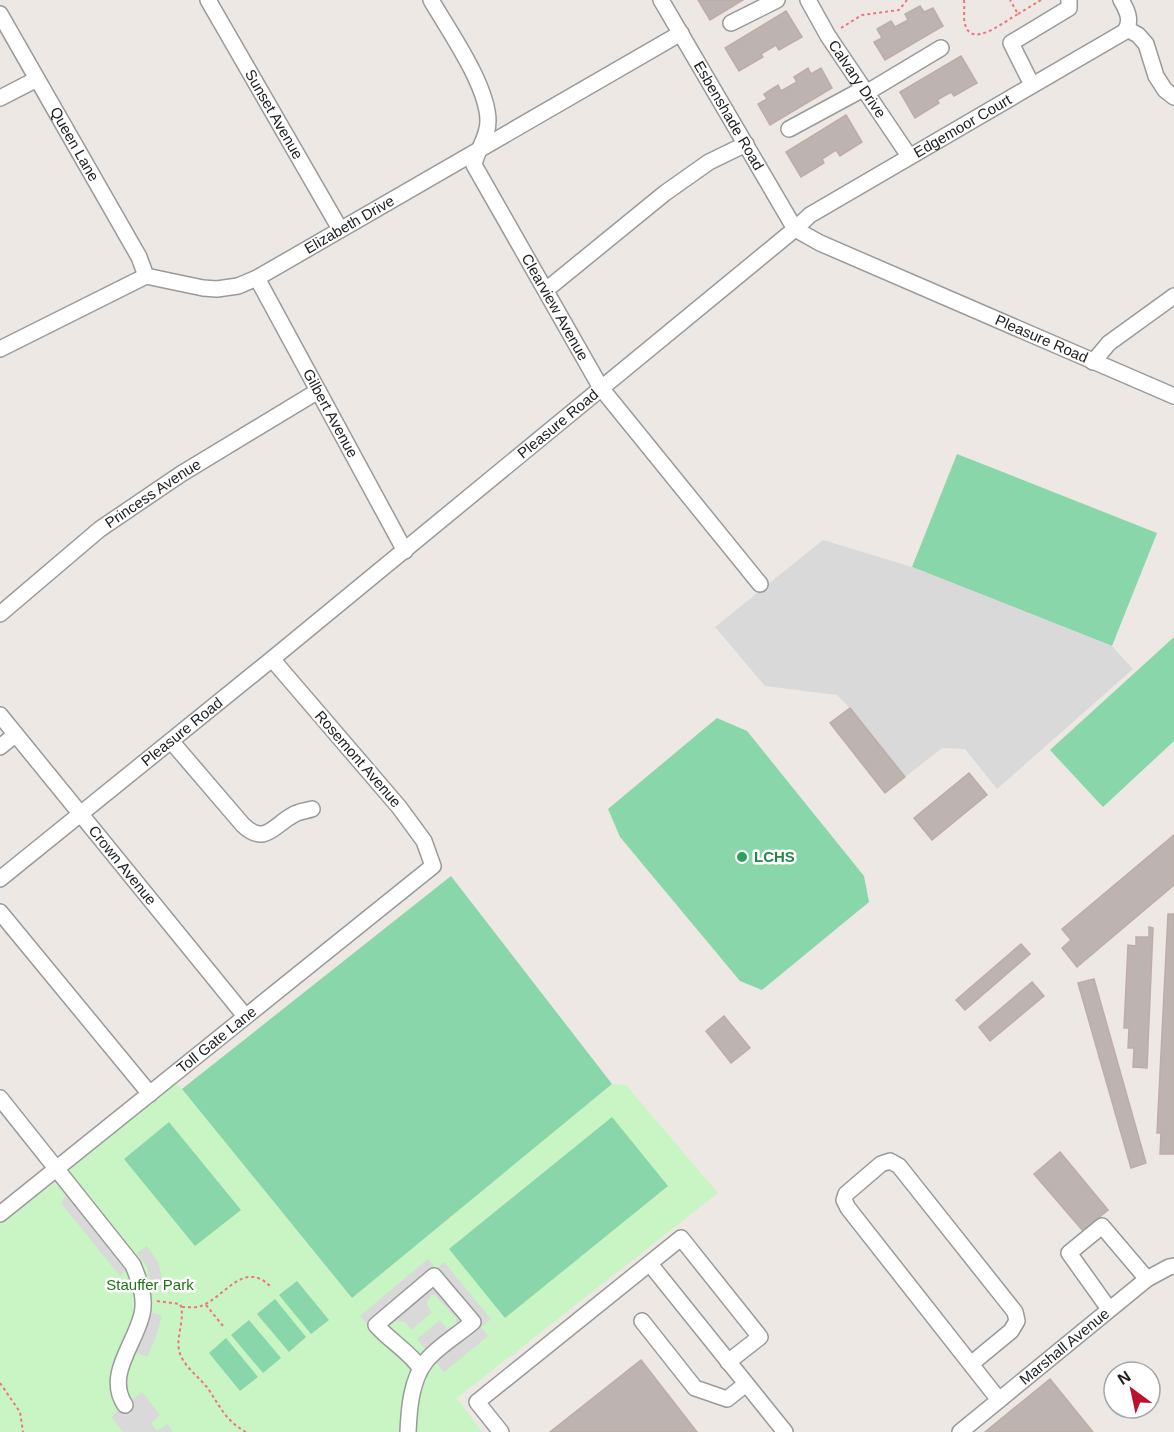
<svg xmlns="http://www.w3.org/2000/svg" width="1174" height="1432" font-family="Helvetica,sans-serif">
<style>
.park{fill:#c9f4c4}
.pitch{fill:#88d6a9}
.parking{fill:#d9d9d9}
.building{fill:#bdb3b1;stroke:#beada7;stroke-width:1.5}
.lines{fill:none;stroke-linecap:round;stroke-linejoin:round}
.minor-casing{stroke:#9a9a9a;stroke-width:18}
.path{stroke:#ee747e;stroke-width:2;stroke-dasharray:3 3;stroke-linecap:butt}
.minor{stroke:#fff;stroke-width:15}
.leisure-dot{fill:#2e9e5b;stroke:#fff;stroke-width:2}
.labels{text-anchor:middle;stroke-width:5;stroke-linejoin:round;paint-order:stroke}
.street-label{font-size:15px;fill:#1d1d1d;stroke:#fff}
.leisure-label{font-size:15px;font-weight:bold;fill:#27864d;stroke:#fff;text-anchor:start}
.park-label{font-size:15px;fill:#1e7214;stroke:#fff}
</style>
<rect width="100%" height="100%" fill="#ede8e4"/>
<!-- park -->
<polygon class="park" points="169,1078 182,1089 352,1298 612,1084 626,1085 718,1193 457,1398 482,1432 0,1432 0,1214"/>
<!-- pitch -->
<g class="pitch">
<polygon points="957,454 1157,533 1112,646 912,567"/>
<polygon points="1174,637 1174,741 1103,807 1050,750"/>
<polygon points="717,718 747,731 864,876 869,902 762,990 740,981 620,837 608,809"/>
<polygon points="451,876 612,1084 352,1298 182,1089"/>
<polygon points="612,1117 668,1186 505,1318 449,1249"/>
<polygon points="169,1122 241,1210 195,1246 124,1159"/>
<polygon points="297,1281 329,1320 311,1334 279,1295"/>
<polygon points="275,1299 306,1337 289,1352 257,1314"/>
<polygon points="249,1320 281,1358 263,1373 231,1335"/>
<polygon points="226,1338 258,1377 240,1391 209,1353"/>
</g>
<!-- parking -->
<g class="parking">
<polygon points="823,540 912,567 1112,646 1133,669 997,789 965,749 942,748 905,777 850,708 837,695 765,686 715,627"/>
<polygon points="67,1191 128,1270 120,1276 61,1203 66,1196"/>
<polygon points="147,1246 158,1262 164,1287 151,1289 147,1267 137,1253"/>
<polygon points="428,1259 436,1269 444,1262 491,1319 481,1327 488,1336 444,1372 417,1339 440,1320 447,1329 456,1326 456,1318 435,1295 432,1295 427,1301 427,1306 432,1312 411,1330 405,1322 395,1321 377,1336 360,1316"/>
<polygon points="151,1312 162,1316 155,1339 147,1357 135,1352"/>
<polygon points="142,1392 160,1415 151,1423 157,1431 167,1424 173,1432 123,1432 111,1417"/>
</g>
<!-- building -->
<g class="building">
<polygon points="698,0 743,0 710,20"/>
<polygon points="920,6 924,12 933,8 943,26 885,60 874,42 882,38 877,29 891,21 895,27 908,20 905,14"/>
<polygon points="786,11 802,37 779,50 776,45 761,54 763,57 739,71 725,48"/>
<polygon points="961,56 977,83 954,96 951,92 937,100 939,103 915,118 900,92"/>
<polygon points="808,68 811,74 821,68 832,88 770,125 758,104 767,99 764,94 778,85 781,91 797,82 794,77"/>
<polygon points="846,115 862,142 840,156 836,150 822,159 824,163 801,177 786,152"/>
<polygon points="850,708 905,777 885,793 830,723"/>
<polygon points="969,773 987,795 932,840 914,818"/>
<polygon points="1174,835 1174,885 1077,967 1062,948 1071,940 1062,929"/>
<polygon points="1168,914 1174,914 1174,1154 1160,1154 1161,1133 1157,1133"/>
<polygon points="1149,927 1153,928 1147,1068 1133,1067 1134,1048 1128,1048 1129,1028 1124,1028 1128,945 1136,946 1136,937 1149,937"/>
<polygon points="1021,944 1030,954 965,1010 956,1000"/>
<polygon points="1094,979 1146,1163 1131,1168 1078,983"/>
<polygon points="1032,982 1044,996 990,1041 979,1027"/>
<polygon points="724,1016 750,1048 731,1063 706,1031"/>
<polygon points="1060,1152 1108,1210 1083,1231 1034,1174"/>
<polygon points="641,1360 697,1432 550,1432"/>
<polygon points="1050,1379 1093,1432 985,1432"/>
</g>
<g class="lines">
<!-- minor casing -->
<g class="minor-casing">
<g id="minor">
<path id="s1" d="M208,0L340,229"/>
<path id="s2" d="M431,0C449,31 488,86 488,121C488,138 477,149 474,165L601,388L760,584"/>
<path id="s3" d="M661,0L795,229"/>
<path id="s4" d="M808,0L828,36L909,156"/>
<path id="s5" d="M0,14L139,257L146,276"/>
<polyline points="731,23 777,0"/>
<polyline points="1127,29 1138,35 1146,44 1156,76 1165,90 1174,97"/>
<polyline points="1032,85 1011,43 1069,8 1069,0"/>
<polyline points="866,93 941,48"/>
<polyline points="0,98 37,79"/>
<polyline points="789,129 863,89"/>
<path id="s6" d="M795,229L820,243L1174,396"/>
<path id="s7" d="M257,278L405,551"/>
<polyline points="546,290 665,193 709,162 746,144"/>
<path id="s8" d="M0,349L146,276L203,288L217,289L238,286L257,278L681,33"/>
<polyline points="1093,362 1109,343 1174,296"/>
<path id="s9" d="M0,614L100,529L181,474L318,391"/>
<path id="s10" d="M0,715L245,1016"/>
<path d="M171,741L243,825C265,846 274,825 293,815C299,811 306,811 312,809"/>
<polyline points="0,747 15,735"/>
<path id="s11" d="M0,879L272,659L795,229L810,215L1124,32C1133,22 1127,10 1121,0"/>
<polyline points="0,912 150,1094"/>
<path d="M0,1098L133,1265C139,1280 146,1297 142,1314C135,1345 105,1375 125,1405"/>
<path id="s12" d="M0,1214L433,866L424,841L399,807L272,659"/>
<polyline points="650,1264 785,1432"/>
<polyline points="1109,1309 1069,1253 1102,1226 1147,1279"/>
<polyline points="642,1321 695,1388 727,1399 746,1384"/>
<polyline points="971,1364 1011,1331 1017,1321 1015,1312 899,1166 890,1161 881,1164 846,1194 844,1200 848,1208 999,1400"/>
<path d="M408,1432C409,1409 411,1380 426,1361C437,1347 459,1334 473,1322L434,1276L376,1325C390,1341 410,1352 421,1369"/>
<polyline points="501,1432 477,1402 681,1238 760,1337 728,1362"/>
<path id="s13" d="M960,1432L1147,1279L1169,1267L1174,1266"/>
</g>
</g>
<!-- path -->
<g class="path">
<path d="M964,0C965,8 963,17 965,24C971,50 1006,20 1018,14L1010,0"/>
<polyline points="1018,14 1041,0"/>
<polyline points="841,28 862,15 899,10 907,0"/>
<path d="M157,1301L180,1304C186,1317 176,1335 179,1350C182,1366 200,1377 209,1390C220,1407 227,1422 246,1432"/>
<polyline points="206,1305 223,1326"/>
<path d="M182,1307C188,1307 195,1308 201,1306C225,1297 244,1259 271,1287"/>
<polyline points="0,1383 20,1412 23,1432"/>
</g>
<!-- minor -->
<use href="#minor" class="minor"/>
</g>
<!-- markers -->
<circle class="leisure-dot" cx="742" cy="857" r="6"/>
<g class="labels">
<!-- street labels -->
<g class="street-label">
<text dy="5" stroke="none"><textPath href="#s4" startOffset="93">Calvary Drive</textPath></text>
<text dy="5" stroke="none"><textPath href="#s1" startOffset="132">Sunset Avenue</textPath></text>
<text dy="5" stroke="none"><textPath href="#s3" startOffset="134">Esbenshade Road</textPath></text>
<text dy="5" stroke="none"><textPath href="#s11" startOffset="1224">Edgemoor Court</textPath></text>
<text dy="5" stroke="none"><textPath href="#s5" startOffset="150">Queen Lane</textPath></text>
<text dy="5" stroke="none"><textPath href="#s8" startOffset="384">Elizabeth Drive</textPath></text>
<text dy="5" stroke="none"><textPath href="#s2" startOffset="345">Clearview Avenue</textPath></text>
<text dy="5" stroke="none"><textPath href="#s6" startOffset="270">Pleasure Road</textPath></text>
<text dy="5" stroke="none"><textPath href="#s7" startOffset="154">Gilbert Avenue</textPath></text>
<text dy="5" stroke="none"><textPath href="#s11" startOffset="720">Pleasure Road</textPath></text>
<text dy="5" stroke="none"><textPath href="#s9" startOffset="195">Princess Avenue</textPath></text>
<text dy="5" stroke="none"><textPath href="#s11" startOffset="234">Pleasure Road</textPath></text>
<text transform="translate(358 759) rotate(49)" y="5">Rosemont Avenue</text>
<text dy="5" stroke="none"><textPath href="#s10" startOffset="194">Crown Avenue</textPath></text>
<text dy="5" stroke="none"><textPath href="#s12" startOffset="278">Toll Gate Lane</textPath></text>
<text dy="5" stroke="none"><textPath href="#s13" startOffset="135">Marshall Avenue</textPath></text>
</g>
<!-- leisure labels -->
<g class="leisure-label">
<text x="754" y="862">LCHS</text>
</g>
<!-- park labels -->
<g class="park-label">
<text x="150" y="1290">Stauffer Park</text>
</g>
</g>
<!-- north arrow -->
<g transform="translate(1132 1390) rotate(327)"><circle r="28" fill="#ffffff" stroke="#a5a5a5" stroke-width="1.5"/>
<path d="M0-4.5L10 22L0 15L-10 22Z" fill="#b91130"/>
<text y="-9" font-size="16" font-weight="bold" text-anchor="middle" fill="#1d1d1d">N</text>
</g>
</svg>
